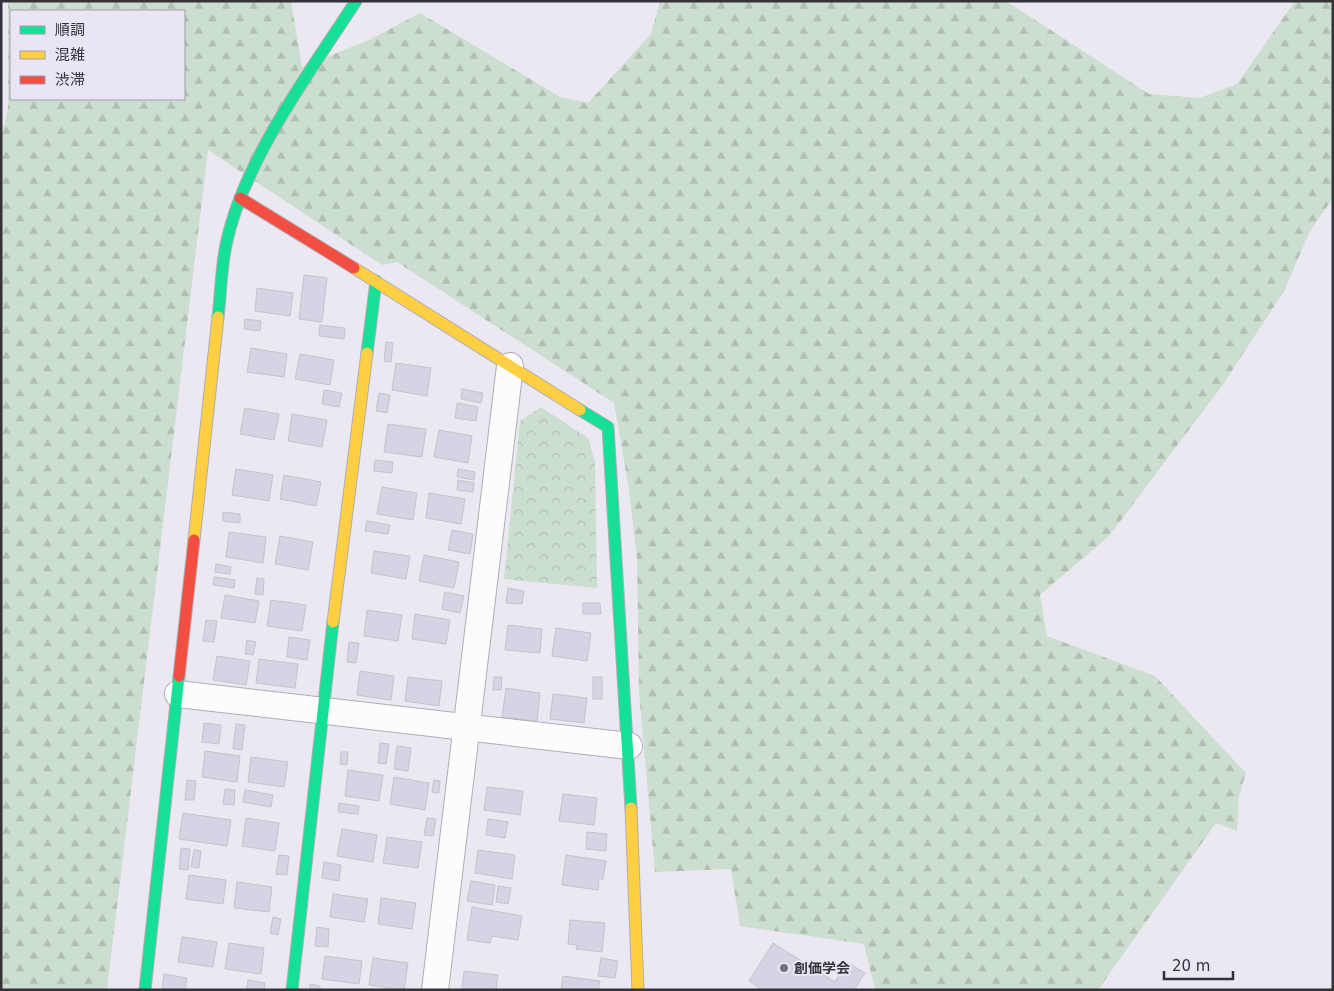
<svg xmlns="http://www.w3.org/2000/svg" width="1334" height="991" font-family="'DejaVu Sans','Noto Sans JP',sans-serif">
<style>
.forest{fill:url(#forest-firs);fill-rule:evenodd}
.park{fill:url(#park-crowns)}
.building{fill:#d8d2e5;stroke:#c4c3c9}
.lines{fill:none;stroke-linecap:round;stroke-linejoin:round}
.street-casing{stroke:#afadb4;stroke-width:28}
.fast-casing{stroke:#afadb4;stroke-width:13}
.slow-casing{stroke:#afadb4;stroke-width:13}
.jam-casing{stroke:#afadb4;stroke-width:13}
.street{stroke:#fcfcfd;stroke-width:26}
.fast{stroke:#16e098;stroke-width:11}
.slow{stroke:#ffcf43;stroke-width:11}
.jam{stroke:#f24e42;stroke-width:11}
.poi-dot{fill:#75727a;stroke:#e9e5f5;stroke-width:2}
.labels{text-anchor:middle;stroke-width:4;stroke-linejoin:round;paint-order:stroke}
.poi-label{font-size:14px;font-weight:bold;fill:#353339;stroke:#e9e5f5;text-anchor:start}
</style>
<defs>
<pattern id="forest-firs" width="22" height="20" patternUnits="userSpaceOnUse" patternTransform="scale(1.25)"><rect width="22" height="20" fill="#ccdecf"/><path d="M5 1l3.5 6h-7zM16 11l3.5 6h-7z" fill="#b0bfb2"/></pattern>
<pattern id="park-crowns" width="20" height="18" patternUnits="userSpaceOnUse" patternTransform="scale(1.25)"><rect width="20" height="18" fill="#ccdecf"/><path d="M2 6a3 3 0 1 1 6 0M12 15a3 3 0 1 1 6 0" fill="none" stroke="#b0bfb2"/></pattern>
</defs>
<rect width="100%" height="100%" fill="#ebe8f2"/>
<!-- forest -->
<path class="forest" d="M8,1H291L302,67L371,39L420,13L560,97L588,103L651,34L660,1H1006L1149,94L1200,98L1237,84L1295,1H1333V198L1310,231L1284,291L1222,386L1109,536L1040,595L1047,636L1155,676L1246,773L1239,796L1237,831L1216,823L1098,990H875L864,944L740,926L731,869L655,872L639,692L637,558L628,483L614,403L397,262L382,265L208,150L107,990H1V139L8,108ZM11,11H184V99H11Z"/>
<!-- park -->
<polygon class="park" points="541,407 588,438 595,462 597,588 504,579 520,421"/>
<!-- building -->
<g class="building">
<polygon points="304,275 327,278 322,322 299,319"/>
<polygon points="257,288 293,293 290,316 255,311"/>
<polygon points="245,319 261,321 260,331 244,329"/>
<polygon points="320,325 345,328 344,339 319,336"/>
<polygon points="386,342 393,343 391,362 384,361"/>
<polygon points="251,348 287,354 284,377 247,372"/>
<polygon points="300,354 334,360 330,385 295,379"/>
<polygon points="396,363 431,368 427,396 392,390"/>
<polygon points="462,389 483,393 481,403 461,399"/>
<polygon points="324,390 342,393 339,407 322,404"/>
<polygon points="379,393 390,395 387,413 376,411"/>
<polygon points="457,403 478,407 476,421 455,418"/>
<polygon points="245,408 279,414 274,440 240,434"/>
<polygon points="292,414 327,420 322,447 288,441"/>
<polygon points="388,424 426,429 422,457 384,452"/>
<polygon points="439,430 472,436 468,463 434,457"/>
<polygon points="375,460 393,462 392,473 374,471"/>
<polygon points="236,469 273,475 269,501 232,495"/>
<polygon points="458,469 475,472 474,480 457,477"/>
<polygon points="284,475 321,482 316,506 280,499"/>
<polygon points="458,480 474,483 473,492 457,490"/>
<polygon points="382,487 417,493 413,520 377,514"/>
<polygon points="429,493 465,499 461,524 426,518"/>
<polygon points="223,512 240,514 240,523 223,521"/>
<polygon points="367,521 390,525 388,534 365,531"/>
<polygon points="452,530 473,534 470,554 448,550"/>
<polygon points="229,532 266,537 263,563 226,557"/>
<polygon points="280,536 313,542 308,570 275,564"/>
<polygon points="374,551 410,556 406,579 371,573"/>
<polygon points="424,555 459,562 454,588 419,581"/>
<polygon points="216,564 231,567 230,574 215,572"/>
<polygon points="214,577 235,580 234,588 213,585"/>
<polygon points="257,578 264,579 263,595 255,594"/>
<polygon points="508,588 524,591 522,604 506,603"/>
<polygon points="445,592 464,596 460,613 442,609"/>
<polygon points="225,595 259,601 255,623 221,618"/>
<polygon points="271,600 306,605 302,631 267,626"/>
<polygon points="583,603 600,603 601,614 583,614"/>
<polygon points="367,610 402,615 398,641 364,636"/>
<polygon points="415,614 450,620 446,644 412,639"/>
<polygon points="206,620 217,621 214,642 203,641"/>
<polygon points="508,625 542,629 540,653 505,650"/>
<polygon points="556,628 591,633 587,661 552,656"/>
<polygon points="289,637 310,640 307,660 287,657"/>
<polygon points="247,640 256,642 253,655 245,654"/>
<polygon points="349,642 359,643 356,663 347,662"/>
<polygon points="217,656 250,661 246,685 213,680"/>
<polygon points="259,659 298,664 295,688 256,683"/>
<polygon points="360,671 394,676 391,700 357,695"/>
<polygon points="408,677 442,681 439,706 405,701"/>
<polygon points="494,677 502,677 501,690 493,690"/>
<rect x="593" y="677" width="9" height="22"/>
<polygon points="506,688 540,693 537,721 502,717"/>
<polygon points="553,694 587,698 584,723 550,719"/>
<polygon points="204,723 221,725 219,744 202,742"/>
<polygon points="236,724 245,725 242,750 233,749"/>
<polygon points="380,743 389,744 386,764 378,763"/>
<polygon points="397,746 411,748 408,771 394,769"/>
<polygon points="205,751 240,756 237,782 202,777"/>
<polygon points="341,752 348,752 347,765 340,764"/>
<polygon points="251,757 288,762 284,787 248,782"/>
<polygon points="348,770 383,775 379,801 345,796"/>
<polygon points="394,777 429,783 425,810 390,804"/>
<polygon points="187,780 196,781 194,800 185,800"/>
<polygon points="434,780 440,781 439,793 432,792"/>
<polygon points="487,787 523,791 520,815 484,810"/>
<polygon points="225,789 235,790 234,805 223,804"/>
<polygon points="245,790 273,795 271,807 243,802"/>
<polygon points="563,794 597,798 594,825 559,821"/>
<polygon points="339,803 359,806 358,814 338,812"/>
<polygon points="183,813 231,820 227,846 179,839"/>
<polygon points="246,818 279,823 275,851 242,846"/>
<polygon points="427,818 436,819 433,836 424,835"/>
<polygon points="488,819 508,822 505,838 486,835"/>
<polygon points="342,829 377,835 373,862 337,856"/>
<polygon points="587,832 607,834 606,851 586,849"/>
<polygon points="387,837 422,842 418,868 383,863"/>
<polygon points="181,848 190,849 188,870 179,869"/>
<polygon points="194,850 201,851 199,868 191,867"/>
<polygon points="478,850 515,855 512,879 475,873"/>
<polygon points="279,855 289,856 287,875 276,874"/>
<polygon points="566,855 606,861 603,879 599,879 598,890 562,885"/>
<polygon points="324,862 341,865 339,881 322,878"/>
<polygon points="189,875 226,880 223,904 186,899"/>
<polygon points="471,881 495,885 492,905 467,901"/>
<polygon points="237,882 272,887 269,912 234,908"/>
<polygon points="498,886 511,888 508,904 496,902"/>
<polygon points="333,894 368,899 364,922 330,917"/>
<polygon points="381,898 416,903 412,929 378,924"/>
<polygon points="472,907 522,916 518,940 492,936 490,943 467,940"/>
<polygon points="273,917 281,919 278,935 270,933"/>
<polygon points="570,920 605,923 602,952 576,949 577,945 568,944"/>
<polygon points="317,927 329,929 328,947 315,946"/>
<polygon points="182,937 217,942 213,967 178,962"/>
<polygon points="229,943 264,948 261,974 225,969"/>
<polygon points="773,943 835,982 847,962 865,973 854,990 763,990 749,981"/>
<polygon points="325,956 362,961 359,984 322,979"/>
<polygon points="373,958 408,963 404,990 369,985"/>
<polygon points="601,958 618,961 615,978 598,976"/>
<polygon points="464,971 498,975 496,990 462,990"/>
<polygon points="164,974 187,978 185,990 162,990"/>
<polygon points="563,976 600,981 598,990 561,990"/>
<polygon points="248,980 265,983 264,990 246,990"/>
<polygon points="310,984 320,986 320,990 310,990"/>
</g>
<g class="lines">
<!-- street casing -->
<g class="street-casing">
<g id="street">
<polyline points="178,694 629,746"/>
<polyline points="435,990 510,366"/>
</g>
</g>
<!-- fast casing -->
<g class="fast-casing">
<g id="fast">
<path d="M218,317C221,293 221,268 226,245C243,161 310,72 356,1"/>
<polyline points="367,353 376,281"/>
<polyline points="580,410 608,427 631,808"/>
<polyline points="145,990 179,676"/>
<polyline points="292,990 333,622"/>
</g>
</g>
<!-- slow casing -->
<g class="slow-casing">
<g id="slow">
<polyline points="354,268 580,410"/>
<polyline points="194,540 218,317"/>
<polyline points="333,622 367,353"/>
<polyline points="631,808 638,990"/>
</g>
</g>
<!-- jam casing -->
<g class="jam-casing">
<g id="jam">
<polyline points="240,198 354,268"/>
<polyline points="179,676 194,540"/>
</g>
</g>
<!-- street -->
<use href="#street" class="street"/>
<!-- fast -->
<use href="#fast" class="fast"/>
<!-- slow -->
<use href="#slow" class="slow"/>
<!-- jam -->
<use href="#jam" class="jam"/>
</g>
<!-- markers -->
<circle class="poi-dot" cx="784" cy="968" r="5"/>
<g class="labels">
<!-- poi labels -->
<g class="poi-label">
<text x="794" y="973">創価学会</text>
</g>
</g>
<!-- border -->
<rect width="1334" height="991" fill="none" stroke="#353339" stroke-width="5"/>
<!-- legend -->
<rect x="10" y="10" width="175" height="90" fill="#e9e5f5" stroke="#a19eaa"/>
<rect x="20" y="26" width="25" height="8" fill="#16e098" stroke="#a19eaa"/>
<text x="55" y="35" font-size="15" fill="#353339">順調</text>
<rect x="20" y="51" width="25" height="8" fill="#ffcf43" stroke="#a19eaa"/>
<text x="55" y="60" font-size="15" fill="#353339">混雑</text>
<rect x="20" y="76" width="25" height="8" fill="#f24e42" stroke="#a19eaa"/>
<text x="55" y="85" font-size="15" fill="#353339">渋滞</text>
<!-- scale -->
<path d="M1164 971v8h69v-8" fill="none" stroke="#353339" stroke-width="2.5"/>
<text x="1172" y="971" font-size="15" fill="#353339" stroke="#e9e5f5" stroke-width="4" paint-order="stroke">20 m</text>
</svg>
